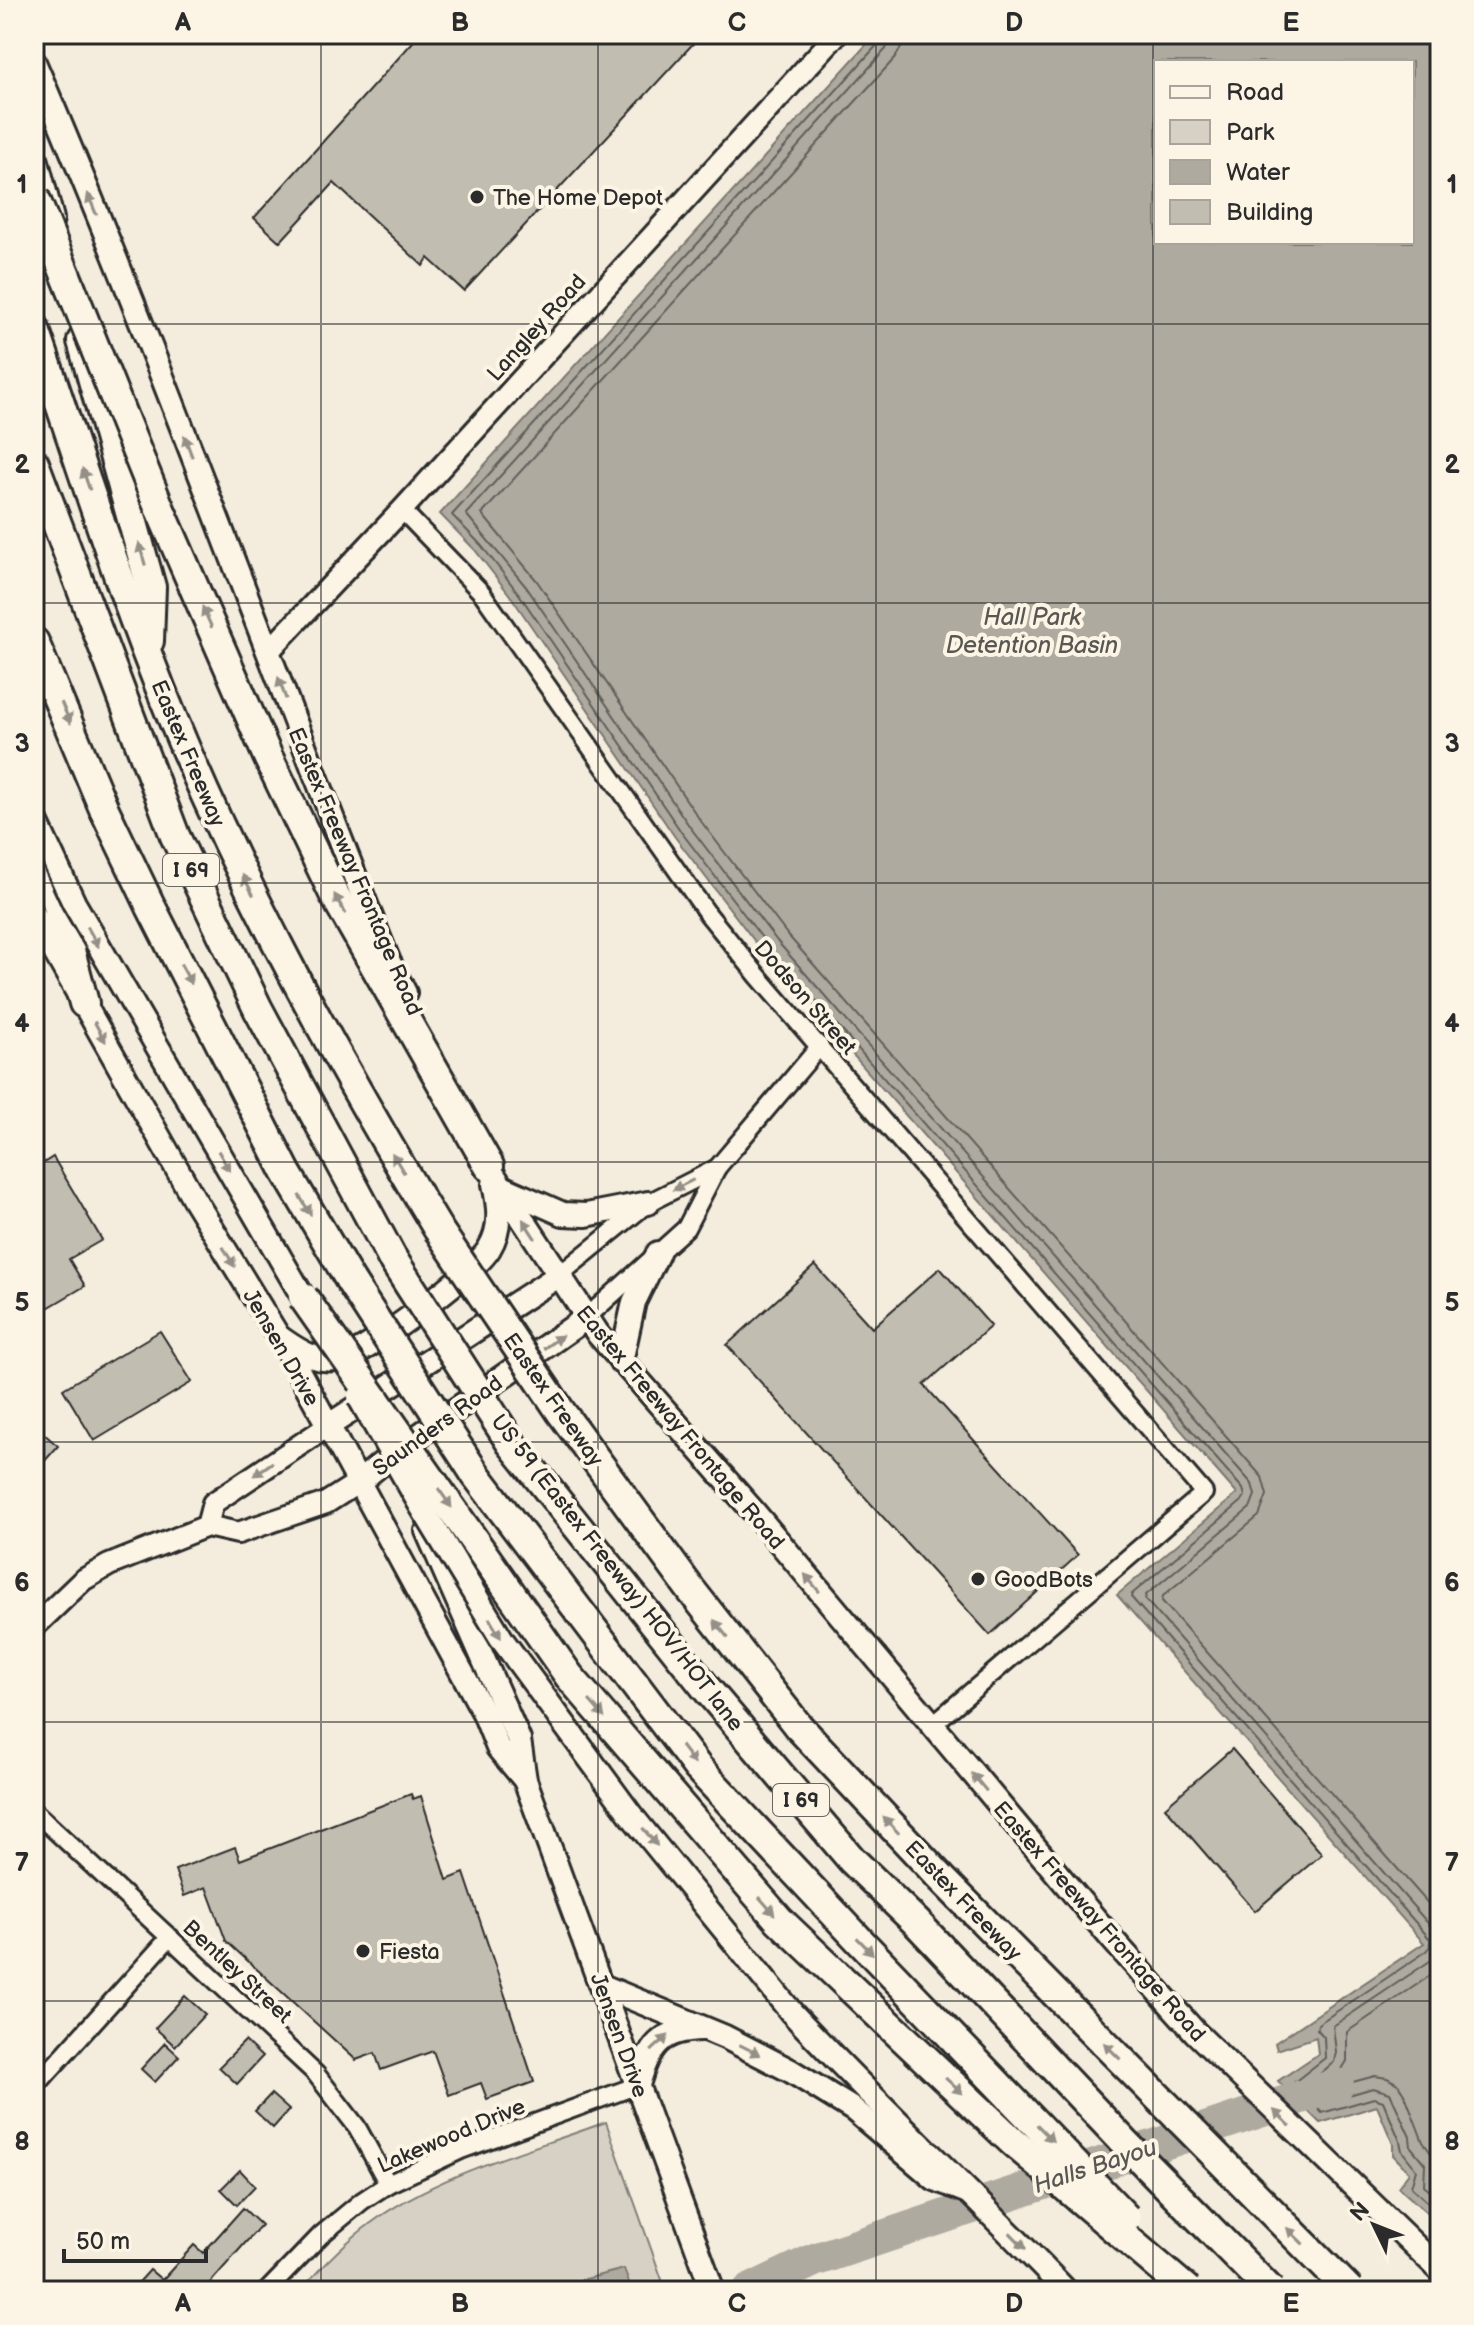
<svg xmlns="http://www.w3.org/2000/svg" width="1474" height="2325" font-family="'Balsamiq Sans',sans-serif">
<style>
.green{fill:#d6d1c4;stroke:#807e78;stroke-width:2}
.water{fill:#afaaa0;stroke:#7a7771;stroke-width:2;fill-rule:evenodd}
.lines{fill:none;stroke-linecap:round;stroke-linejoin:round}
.shore{stroke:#605e5a;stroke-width:2}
.river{stroke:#afaaa0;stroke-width:34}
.building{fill:#c2bdb1;stroke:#2b2b2b;stroke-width:2}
.minor-casing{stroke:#2b2b2b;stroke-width:22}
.tertiary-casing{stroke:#2b2b2b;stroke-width:26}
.secondary-casing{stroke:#2b2b2b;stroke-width:28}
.motorway-casing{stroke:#2b2b2b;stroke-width:34}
.minor{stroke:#fcf5e5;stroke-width:16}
.tertiary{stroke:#fcf5e5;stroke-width:20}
.secondary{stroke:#fcf5e5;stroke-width:22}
.motorway{stroke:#fcf5e5;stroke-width:28}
.secondary-bridge-casing{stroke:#2b2b2b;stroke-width:28;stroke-linecap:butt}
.motorway-bridge-casing{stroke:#2b2b2b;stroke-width:34;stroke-linecap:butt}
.secondary-bridge{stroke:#fcf5e5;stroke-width:22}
.motorway-bridge{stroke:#fcf5e5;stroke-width:28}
.oneway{fill:#949088}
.grid{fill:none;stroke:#2b2b2b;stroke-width:2;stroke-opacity:0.55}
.poi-dot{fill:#2b2b2b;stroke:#fcf5e5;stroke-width:3}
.labels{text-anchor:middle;stroke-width:8;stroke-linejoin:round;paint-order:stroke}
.shield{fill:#fcf5e5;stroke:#6a6863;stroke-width:2}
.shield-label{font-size:20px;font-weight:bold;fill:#2b2b2b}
.poi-label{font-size:22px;fill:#2b2b2b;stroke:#fcf5e5;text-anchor:start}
.street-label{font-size:22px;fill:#2b2b2b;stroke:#fcf5e5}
.water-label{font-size:24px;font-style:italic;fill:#595754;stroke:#fcf5e5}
.neatline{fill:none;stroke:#2b2b2b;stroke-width:3}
.grid-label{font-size:26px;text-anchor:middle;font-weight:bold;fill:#2b2b2b}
</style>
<rect width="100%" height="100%" fill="#f4edde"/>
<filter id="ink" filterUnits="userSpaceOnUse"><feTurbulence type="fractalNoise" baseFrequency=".0125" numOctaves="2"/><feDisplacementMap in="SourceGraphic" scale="16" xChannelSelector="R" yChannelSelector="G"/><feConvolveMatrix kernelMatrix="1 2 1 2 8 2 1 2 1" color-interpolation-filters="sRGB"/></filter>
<g filter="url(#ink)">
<!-- green -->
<path class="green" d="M606,2122L666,2291H300C321,2267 345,2242 371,2223C439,2173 528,2151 606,2122Z"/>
<!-- water -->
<g class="water">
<path d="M876,34H1440V2224L1398,2187L1409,2172L1393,2155V2144L1377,2106L1320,2123L1278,2081L1318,2054L1316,2037L1277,2050L1275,2043L1424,1943L1117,1595L1237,1494L763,952L675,837L512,598L475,550L440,514ZM1156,62H1412V242H1156Z"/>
<polygon points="624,2269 632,2291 539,2291"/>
</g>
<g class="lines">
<!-- shore -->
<g class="shore">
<polyline points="881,34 879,43 452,515 481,545 519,594 682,833 769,947 1243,1489 1245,1496 1241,1502 1132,1594 1131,1597 1430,1939 1431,1946 1427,1951 1318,2024 1317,2029 1324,2037 1325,2058 1293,2083 1322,2113 1374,2098 1383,2101 1400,2141 1402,2151 1416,2169 1411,2187 1440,2213"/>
<polyline points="892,34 886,49 466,514 527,588 690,827 777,941 1252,1484 1255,1495 1250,1508 1146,1595 1145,1599 1440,1937"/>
<polyline points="904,34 902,46 895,58 482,514 537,581 700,820 786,933 1262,1477 1267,1495 1259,1516 1163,1596 1162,1601 1440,1917"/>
<polyline points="1440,1950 1433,1959 1333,2026 1336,2052 1334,2062 1308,2084 1325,2102 1373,2088 1390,2093 1410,2137 1411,2147 1425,2164 1424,2185 1440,2200"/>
<polyline points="1440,1969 1347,2032 1347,2061 1334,2082 1338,2086 1375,2076 1387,2078 1398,2084 1405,2095 1423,2142 1436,2160 1440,2184"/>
</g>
<!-- river -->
<polyline class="river" points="749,2291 814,2260 1337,2085"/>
</g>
<!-- building -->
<g class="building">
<polygon points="420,34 702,34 464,291 428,258 423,266 334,183 280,242 254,218"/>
<polygon points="53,1157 102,1240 69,1259 85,1286 34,1316 34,1169"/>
<polygon points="815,1265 872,1328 940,1268 991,1326 924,1385 1078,1555 990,1635 727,1345"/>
<polygon points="160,1331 192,1382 94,1441 63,1389"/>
<polygon points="34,1425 58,1446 34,1473"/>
<polygon points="1232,1749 1322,1854 1255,1911 1165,1807"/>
<polygon points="411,1794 413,1799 421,1796 447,1880 464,1873 534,2082 487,2099 481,2083 449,2095 433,2051 381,2070 375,2053 356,2060 226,1941 206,1887 184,1896 175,1870 235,1847 240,1860"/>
<polygon points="185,1996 205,2014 175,2046 155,2028"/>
<polygon points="245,2041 262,2057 237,2084 219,2067"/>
<polygon points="165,2043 179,2056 155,2082 141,2069"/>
<polygon points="271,2094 289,2110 273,2128 255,2111"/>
<polygon points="240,2170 255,2186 237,2205 221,2189"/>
<polygon points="243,2208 261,2225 203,2291 131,2291 150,2270 162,2280 194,2245 203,2253"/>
</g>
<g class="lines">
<!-- minor casing -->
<g class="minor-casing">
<g id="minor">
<polyline points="402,510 482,593 707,913 758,976 1204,1493 931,1726"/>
<polyline points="558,1276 648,1203 717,1168"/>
<polyline points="586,1318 686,1228 717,1168 820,1046"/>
<polyline points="34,1811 316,2074 357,2127 388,2184"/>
<polyline points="34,2088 170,1937"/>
<polyline points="267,2291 321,2235 362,2201 388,2184 461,2150 638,2085"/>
</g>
</g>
<!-- tertiary casing -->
<g class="tertiary-casing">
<g id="tertiary">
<polyline points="269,651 402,510 837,34"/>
<polyline points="207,1526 213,1503 328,1426"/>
<polyline points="34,1627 83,1580 109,1565 207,1526 238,1533 326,1503 359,1482"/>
</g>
</g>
<!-- secondary casing -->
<g class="secondary-casing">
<g id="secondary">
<path d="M34,62C161,358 269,663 389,962L405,993"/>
<polyline points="34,915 194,1199 292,1359 484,1713 498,1748 525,1780"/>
<polyline points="483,1154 491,1171 598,1334 754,1512 1112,1939 1195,2032 1440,2270"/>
<polyline points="502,1187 563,1214 586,1215 648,1203"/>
<path d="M279,1337C290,1345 309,1358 323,1359C329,1360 341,1359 347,1357C374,1347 475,1272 489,1249C502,1228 499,1207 494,1184"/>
<polyline points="621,1362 634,1302 658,1253"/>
<polyline points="328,1426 558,1276"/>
<polyline points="359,1482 397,1451 586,1318"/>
<polyline points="427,1531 519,1740 525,1780 713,2291"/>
<polyline points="602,1986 725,2037 791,2071 854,2110 935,2179 968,2192"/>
<path d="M792,2013C881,2108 976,2197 1066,2291"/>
<path d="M638,2085C649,2047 659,2030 702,2029"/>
</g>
</g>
<!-- motorway casing -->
<g class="motorway-casing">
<g id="motorway">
<polyline points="34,162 49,219"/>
<path d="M34,327C72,437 107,550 149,659C225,858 328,1047 438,1229"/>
<polyline points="82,341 151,587 149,641"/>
<polyline points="34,463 175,836 258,1009 392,1258"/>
<polyline points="159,507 268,757 333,892 489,1166"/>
<polyline points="34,642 104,809 151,907 286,1172 351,1282"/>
<polyline points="41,843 84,1003"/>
</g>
</g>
<!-- minor -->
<use href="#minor" class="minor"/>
<!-- tertiary -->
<use href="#tertiary" class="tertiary"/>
<!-- secondary -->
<use href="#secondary" class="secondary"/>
<!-- motorway -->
<use href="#motorway" class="motorway"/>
<!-- secondary-bridge casing -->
<g class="secondary-bridge-casing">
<g id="secondary-bridge">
<polyline points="34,817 74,903 311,1311"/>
<polyline points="359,1397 421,1506 503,1641 631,1815 792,2013"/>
</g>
</g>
<!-- motorway-bridge casing -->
<g class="motorway-bridge-casing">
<g id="motorway-bridge">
<polyline points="34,196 159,507"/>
<polyline points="438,1229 561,1412 691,1590 798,1726 942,1879 1350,2291"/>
<polyline points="392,1258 511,1443 706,1688 852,1860 917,1923 1126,2144 1271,2291"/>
<polyline points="351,1282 476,1475 698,1768 861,1942 1126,2218"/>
<polyline points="303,1297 569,1676 779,1920 1013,2142 1188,2291"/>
</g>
</g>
<!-- secondary-bridge -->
<use href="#secondary-bridge" class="secondary-bridge"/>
<!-- motorway-bridge -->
<use href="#motorway-bridge" class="motorway-bridge"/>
</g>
<!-- one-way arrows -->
<defs><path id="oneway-solid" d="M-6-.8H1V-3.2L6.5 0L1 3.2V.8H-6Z" transform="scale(2)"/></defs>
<g class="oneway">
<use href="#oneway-solid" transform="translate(92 204) rotate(-112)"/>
<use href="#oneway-solid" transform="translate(188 446) rotate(-111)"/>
<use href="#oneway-solid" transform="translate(86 479) rotate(-109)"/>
<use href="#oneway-solid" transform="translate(142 554) rotate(-106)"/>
<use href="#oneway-solid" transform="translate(207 617) rotate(-114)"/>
<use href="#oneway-solid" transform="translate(282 688) rotate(-110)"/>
<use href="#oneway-solid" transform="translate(66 713) rotate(66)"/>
<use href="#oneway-solid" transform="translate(248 885) rotate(-118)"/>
<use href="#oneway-solid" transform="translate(340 904) rotate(-120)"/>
<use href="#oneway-solid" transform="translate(93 937) rotate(61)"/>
<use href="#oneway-solid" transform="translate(186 974) rotate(62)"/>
<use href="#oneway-solid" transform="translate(100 1032) rotate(61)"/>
<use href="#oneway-solid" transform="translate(224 1161) rotate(60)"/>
<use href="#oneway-solid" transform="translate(398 1163) rotate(-121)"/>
<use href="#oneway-solid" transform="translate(683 1185) rotate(153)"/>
<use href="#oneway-solid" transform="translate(305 1205) rotate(59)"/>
<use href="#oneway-solid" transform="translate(529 1229) rotate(-123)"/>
<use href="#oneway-solid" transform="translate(229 1257) rotate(59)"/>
<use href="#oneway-solid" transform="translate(553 1342) rotate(-35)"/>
<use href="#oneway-solid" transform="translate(263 1469) rotate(145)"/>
<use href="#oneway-solid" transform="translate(445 1498) rotate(55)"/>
<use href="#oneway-solid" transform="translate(812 1583) rotate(-130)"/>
<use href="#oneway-solid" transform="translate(495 1628) rotate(59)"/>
<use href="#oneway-solid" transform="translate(721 1629) rotate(-128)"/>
<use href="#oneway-solid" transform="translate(597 1709) rotate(49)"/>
<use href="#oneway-solid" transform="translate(688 1755) rotate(53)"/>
<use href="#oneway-solid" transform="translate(979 1782) rotate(-130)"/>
<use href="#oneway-solid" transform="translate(891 1825) rotate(-133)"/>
<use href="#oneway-solid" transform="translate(650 1837) rotate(51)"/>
<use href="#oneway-solid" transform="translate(767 1906) rotate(49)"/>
<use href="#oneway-solid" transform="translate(865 1946) rotate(46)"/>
<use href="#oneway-solid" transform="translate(660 2043) rotate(-43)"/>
<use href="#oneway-solid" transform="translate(750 2050) rotate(27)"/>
<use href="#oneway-solid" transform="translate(1112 2051) rotate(-135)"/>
<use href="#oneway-solid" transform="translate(954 2086) rotate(43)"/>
<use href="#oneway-solid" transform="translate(1282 2118) rotate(-136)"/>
<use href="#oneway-solid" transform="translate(1045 2133) rotate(46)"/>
<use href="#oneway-solid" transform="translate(1295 2236) rotate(-135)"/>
<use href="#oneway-solid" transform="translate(1018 2241) rotate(46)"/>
</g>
</g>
<!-- grid -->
<path class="grid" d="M321,34V2291M598,34V2291M876,34V2291M1153,34V2291M34,324H1440M34,603H1440M34,883H1440M34,1162H1440M34,1442H1440M34,1722H1440M34,2001H1440"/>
<!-- markers -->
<g class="poi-dot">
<circle cx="477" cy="197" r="8"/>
<circle cx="978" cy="1579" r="8"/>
<circle cx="363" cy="1951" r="8"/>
</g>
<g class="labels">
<!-- shield labels -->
<g class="shield">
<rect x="163" y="854" width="56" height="32" rx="6"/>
<rect x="773" y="1784" width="56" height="32" rx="6"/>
</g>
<g class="shield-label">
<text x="191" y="877">I 69</text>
<text x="801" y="1807">I 69</text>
</g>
<!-- poi labels -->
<g class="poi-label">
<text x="493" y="205">The Home Depot</text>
<text x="994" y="1587">GoodBots</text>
<text x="379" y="1959">Fiesta</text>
</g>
<!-- street labels -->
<g class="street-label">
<text transform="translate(536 327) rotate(-48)" y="8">Langley Road</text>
<text transform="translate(189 753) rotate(67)" y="8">Eastex Freeway</text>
<text transform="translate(356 871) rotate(67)" y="8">Eastex Freeway Frontage Road</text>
<text transform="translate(806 997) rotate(49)" y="8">Dodson Street</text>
<text transform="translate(282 1347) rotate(60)" y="8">Jensen Drive</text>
<text transform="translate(554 1399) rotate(55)" y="8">Eastex Freeway</text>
<text transform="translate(437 1425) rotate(-36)" y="8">Saunders Road</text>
<text transform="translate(681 1427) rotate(50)" y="8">Eastex Freeway Frontage Road</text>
<text transform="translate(618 1572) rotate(52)" y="8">US 59 (Eastex Freeway) HOV/HOT lane</text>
<text transform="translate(964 1900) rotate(46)" y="8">Eastex Freeway</text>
<text transform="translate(1100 1921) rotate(49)" y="8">Eastex Freeway Frontage Road</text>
<text transform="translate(238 1971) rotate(43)" y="8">Bentley Street</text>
<text transform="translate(620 2035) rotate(70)" y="8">Jensen Drive</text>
<text transform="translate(451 2135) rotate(-23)" y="8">Lakewood Drive</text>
</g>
<!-- water labels -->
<g class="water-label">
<text x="1032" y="625">Hall Park<tspan x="1032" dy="28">Detention Basin</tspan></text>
<text transform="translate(1095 2166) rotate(-18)" y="8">Halls Bayou</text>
</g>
</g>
<!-- margin -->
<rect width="1474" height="2325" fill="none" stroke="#fcf5e5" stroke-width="88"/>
<!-- legend -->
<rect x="1154" y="60" width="260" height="184" fill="#fcf5e5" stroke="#a8a49b" stroke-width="2"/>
<rect x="1170" y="86" width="40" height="12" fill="#fcf5e5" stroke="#a8a49b" stroke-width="2"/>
<text x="1226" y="100" font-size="24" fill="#2b2b2b">Road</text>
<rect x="1170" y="120" width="40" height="24" fill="#d6d1c4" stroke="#a8a49b" stroke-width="2"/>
<text x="1226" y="140" font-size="24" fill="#2b2b2b">Park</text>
<rect x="1170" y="160" width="40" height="24" fill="#afaaa0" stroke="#a8a49b" stroke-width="2"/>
<text x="1226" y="180" font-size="24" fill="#2b2b2b">Water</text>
<rect x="1170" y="200" width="40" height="24" fill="#c2bdb1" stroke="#a8a49b" stroke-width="2"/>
<text x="1226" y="220" font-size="24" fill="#2b2b2b">Building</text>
<!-- north arrow -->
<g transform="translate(1374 2225) rotate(313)" stroke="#fcf5e5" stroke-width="6" paint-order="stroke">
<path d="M0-6L14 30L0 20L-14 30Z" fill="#2b2b2b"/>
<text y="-12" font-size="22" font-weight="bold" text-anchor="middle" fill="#2b2b2b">N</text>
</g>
<!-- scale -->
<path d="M64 2249v12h142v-12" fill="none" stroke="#2b2b2b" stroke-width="4"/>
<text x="76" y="2249" font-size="24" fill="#2b2b2b" stroke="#fcf5e5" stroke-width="6" paint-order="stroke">50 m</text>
<rect x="44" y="44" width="1386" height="2237" class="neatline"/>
<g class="grid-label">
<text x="183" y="31">A</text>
<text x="460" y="31">B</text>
<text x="737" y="31">C</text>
<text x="1014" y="31">D</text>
<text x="1291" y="31">E</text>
<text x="22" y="193">1</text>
<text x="1452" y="193">1</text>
<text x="22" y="473">2</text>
<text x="1452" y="473">2</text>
<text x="22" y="752">3</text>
<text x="1452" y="752">3</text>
<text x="22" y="1032">4</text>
<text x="1452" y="1032">4</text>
<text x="22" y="1311">5</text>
<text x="1452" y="1311">5</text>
<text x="22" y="1591">6</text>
<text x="1452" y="1591">6</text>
<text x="22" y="1871">7</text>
<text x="1452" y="1871">7</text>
<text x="22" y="2150">8</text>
<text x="1452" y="2150">8</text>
<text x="183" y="2312">A</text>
<text x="460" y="2312">B</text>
<text x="737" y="2312">C</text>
<text x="1014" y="2312">D</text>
<text x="1291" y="2312">E</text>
</g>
</svg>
